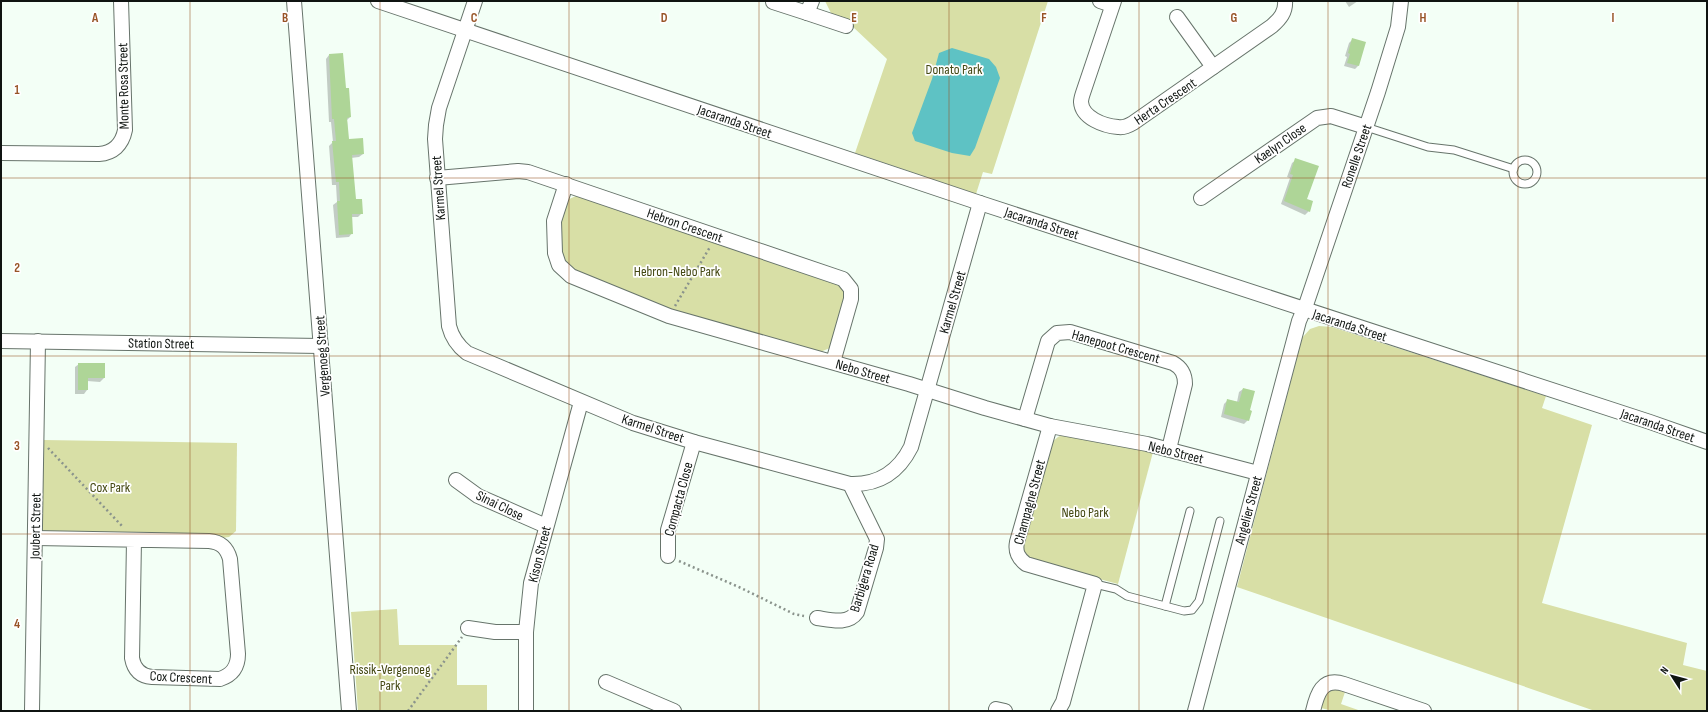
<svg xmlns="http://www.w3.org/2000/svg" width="1708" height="712" font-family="'Sofia Sans Condensed',sans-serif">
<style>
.green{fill:#d8dfa6}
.water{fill:#5ec2c4}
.shadow{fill:#0003}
.building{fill:#aed597}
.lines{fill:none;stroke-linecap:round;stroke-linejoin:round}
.lane-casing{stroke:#67746b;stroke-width:9}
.street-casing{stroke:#67746b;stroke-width:16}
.path{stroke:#8a938c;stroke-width:2.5;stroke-dasharray:2 3;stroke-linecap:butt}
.lane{stroke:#fff;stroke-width:7}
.street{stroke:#fff;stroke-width:14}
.grid{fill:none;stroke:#985427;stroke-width:1;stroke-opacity:0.55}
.labels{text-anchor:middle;stroke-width:3.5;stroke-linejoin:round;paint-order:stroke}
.park-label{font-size:14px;fill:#444812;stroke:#fff}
.street-label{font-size:14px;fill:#0f1411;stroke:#fff}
.grid-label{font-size:13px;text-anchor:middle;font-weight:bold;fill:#985427;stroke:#fff;stroke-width:3.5;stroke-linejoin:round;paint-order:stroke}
</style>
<rect width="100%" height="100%" fill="#f3fff6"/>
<!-- green -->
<g class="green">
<polygon points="825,1 1048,1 992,174 983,172 976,194 855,153 887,59 852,26 853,23 832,15"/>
<polygon points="576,196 829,279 843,287 846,296 830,348 820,352 680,315 573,272 561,258 559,225 567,200"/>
<polygon points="1319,326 1332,327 1546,396 1542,408 1592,425 1542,603 1687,643 1683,665 1707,671 1707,711 1595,711 1237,587 1302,338 1310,329"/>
<polygon points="1062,435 1153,452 1118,584 1026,559 1022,546 1051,443 1058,437"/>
<polygon points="43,440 237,443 236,531 229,537 222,538 42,533"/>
<polygon points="397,609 399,645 457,645 457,685 487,685 487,711 358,711 351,612"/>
<polygon points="1333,688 1344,690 1345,692 1341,704 1361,711 1333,711 1321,708 1324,694"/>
</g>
<!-- water -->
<polygon class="water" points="952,48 989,59 996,67 1000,78 975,148 970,156 952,153 915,141 912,133 932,79 939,53"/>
<!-- shadow -->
<g class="shadow">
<polygon points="1345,1 1358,1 1349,7"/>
<polygon points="1353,39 1358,66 1355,69 1344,66 1347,57 1345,56 1349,43"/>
<polygon points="329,55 346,89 350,117 347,120 348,140 363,154 359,157 351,158 355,200 362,213 358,217 351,217 352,233 349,237 336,238 333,205 337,202 336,185 332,185 329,146 333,142 331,122 329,122 326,59"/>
<polygon points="1296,160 1309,211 1305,215 1281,204 1290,178 1287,177 1292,163"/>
<polygon points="79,364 104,378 100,382 87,381 87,390 84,394 75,394 75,367"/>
<polygon points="1243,389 1248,411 1248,420 1244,424 1221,417 1224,404 1228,400 1237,402 1239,392"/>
</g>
<!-- building -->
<g class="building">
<polygon points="1352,38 1366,42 1359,66 1347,63 1350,54 1348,53"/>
<polygon points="343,53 346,88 349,88 351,117 347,118 349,139 363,138 364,154 352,155 356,199 362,199 363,214 352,214 353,234 339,235 337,201 340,201 339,182 336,182 332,141 336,141 334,119 332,119 329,54"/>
<polygon points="1295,158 1319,166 1307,199 1313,201 1310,212 1284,201 1293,175 1290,174"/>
<polygon points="78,363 105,363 105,378 88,378 88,390 78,390"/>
<polygon points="1243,388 1255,391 1250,410 1252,411 1249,421 1224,414 1227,399 1239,402"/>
</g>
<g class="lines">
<!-- lane casing -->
<g class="lane-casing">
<g id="lane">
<polyline points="1366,127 1428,147 1454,150 1514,169"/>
<circle cx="1525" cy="172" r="12"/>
<polyline points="1095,584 1116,589 1127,596 1184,611 1192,610 1199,601 1220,521"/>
<polyline points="1165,606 1190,511"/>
</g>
</g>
<!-- street casing -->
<g class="street-casing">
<g id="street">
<polyline points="294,1 349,711"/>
<polyline points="378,1 980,203 1650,422 1707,442"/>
<path d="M475,1L439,108L436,125L435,139L449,326C452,338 458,346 467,353L633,423L694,442L850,484C878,485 898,473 911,447L980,203"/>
<polyline points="1100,1 1112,5"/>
<path d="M1114,1L1083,93C1082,96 1081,99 1081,102C1082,118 1104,126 1118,127C1123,128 1128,126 1133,123L1272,26C1280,19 1286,12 1285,1"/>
<polyline points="773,2 807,13 812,1"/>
<polyline points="807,13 846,26"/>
<polyline points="1177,17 1213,67"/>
<path d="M1,153L99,154C113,153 122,145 125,130L121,1"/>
<polyline points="437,178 518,171 528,172 843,279 851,289 851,299 833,362"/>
<polyline points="566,184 554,221 555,253 559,265 571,276 669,316 909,384 985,408 1050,426 1147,444 1258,473"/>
<polyline points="1201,198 1317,118 1331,116 1366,127"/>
<polyline points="1,341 321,346"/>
<path d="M1025,419L1048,341L1057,333L1070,332L1173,363C1182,368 1185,374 1185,384L1169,449"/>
<path d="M1050,426L1017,542C1015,552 1018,558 1026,564L1095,584L1063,702L1058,711"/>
<polyline points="456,480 478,496 546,526"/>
<path d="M35,538L209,541C221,542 227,548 230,559L238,654C238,667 232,675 220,679L152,677C140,676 134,669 132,658L134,540"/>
<polyline points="668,556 668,530 694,442"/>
<path d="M817,618C831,620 848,625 857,612L876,548L877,539L850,484"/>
<polyline points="468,628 495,632 526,632"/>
<polyline points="606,682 674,711"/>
<polyline points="996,709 1005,711"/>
<polyline points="32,711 38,341"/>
<polyline points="526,711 526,632 531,583 581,402"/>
<polyline points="1195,711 1299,321 1307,302 1378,92 1398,27 1401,1"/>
<path d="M1313,711C1317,694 1322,677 1344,684L1424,711"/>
</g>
</g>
<!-- path -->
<g class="path">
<polyline points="675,306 710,247"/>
<polyline points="48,448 122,526"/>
<polyline points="679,561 741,588 794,614 804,616"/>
<polyline points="408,711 462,637"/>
</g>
<!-- lane -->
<use href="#lane" class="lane"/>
<!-- street -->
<use href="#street" class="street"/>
</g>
<!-- grid -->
<path class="grid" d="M190,1V711M380,1V711M569,1V711M759,1V711M949,1V711M1139,1V711M1328,1V711M1518,1V711M1,178H1707M1,356H1707M1,534H1707"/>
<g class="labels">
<!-- park labels -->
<g class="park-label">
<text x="954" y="74">Donato Park</text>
<text x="677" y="276">Hebron-Nebo Park</text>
<text x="110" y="492">Cox Park</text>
<text x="1085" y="517">Nebo Park</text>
<text x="390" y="674">Rissik-Vergenoeg<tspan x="390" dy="16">Park</tspan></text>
</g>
<!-- street labels -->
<g class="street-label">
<text transform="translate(123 86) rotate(-91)" y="5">Monte Rosa Street</text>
<text transform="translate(1165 101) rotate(-34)" y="5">Herta Crescent</text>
<text transform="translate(735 121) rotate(19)" y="5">Jacaranda Street</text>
<text transform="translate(1280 143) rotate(-35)" y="5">Kaelyn Close</text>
<text transform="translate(1356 156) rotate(-71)" y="5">Ronelle Street</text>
<text transform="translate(438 188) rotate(-94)" y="5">Karmel Street</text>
<text transform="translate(1042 223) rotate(18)" y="5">Jacaranda Street</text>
<text transform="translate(685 225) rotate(19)" y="5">Hebron Crescent</text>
<text transform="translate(952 302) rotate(-74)" y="5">Karmel Street</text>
<text transform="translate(1350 325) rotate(18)" y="5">Jacaranda Street</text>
<text transform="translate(161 343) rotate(1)" y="5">Station Street</text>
<text transform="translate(1116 346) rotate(16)" y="5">Hanepoot Crescent</text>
<text transform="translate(322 356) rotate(-94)" y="5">Vergenoeg Street</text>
<text transform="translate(863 371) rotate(16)" y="5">Nebo Street</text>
<text transform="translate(1658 425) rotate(19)" y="5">Jacaranda Street</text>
<text transform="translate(653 428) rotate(18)" y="5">Karmel Street</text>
<text transform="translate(1176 452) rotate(14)" y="5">Nebo Street</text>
<text transform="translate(678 499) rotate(-75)" y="5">Compacta Close</text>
<text transform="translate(1029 502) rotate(-75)" y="5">Champagne Street</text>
<text transform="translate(500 505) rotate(26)" y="5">Sinai Close</text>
<text transform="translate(1248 510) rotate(-75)" y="5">Angelier Street</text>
<text transform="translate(35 526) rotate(-89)" y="5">Joubert Street</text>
<text transform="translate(539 554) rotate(-76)" y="5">Kison Street</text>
<text transform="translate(864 578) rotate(-73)" y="5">Barbigera Road</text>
<text transform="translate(181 677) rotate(3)" y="5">Cox Crescent</text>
</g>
</g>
<g class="grid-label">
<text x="95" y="22">A</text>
<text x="285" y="22">B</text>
<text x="474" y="22">C</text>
<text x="664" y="22">D</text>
<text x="854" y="22">E</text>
<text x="1044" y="22">F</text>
<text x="1234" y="22">G</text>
<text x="1423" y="22">H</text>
<text x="1613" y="22">I</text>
<text x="17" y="94">1</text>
<text x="17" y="272">2</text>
<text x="17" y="450">3</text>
<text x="17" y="628">4</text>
</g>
<!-- border -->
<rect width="1708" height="712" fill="none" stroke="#0f1411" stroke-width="4"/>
<!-- north arrow -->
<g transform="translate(1672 676) rotate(306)" stroke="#ffffff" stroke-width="3" paint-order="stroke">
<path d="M0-3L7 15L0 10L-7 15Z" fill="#0f1411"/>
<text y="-6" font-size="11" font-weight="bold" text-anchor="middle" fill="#0f1411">N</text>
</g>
</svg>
